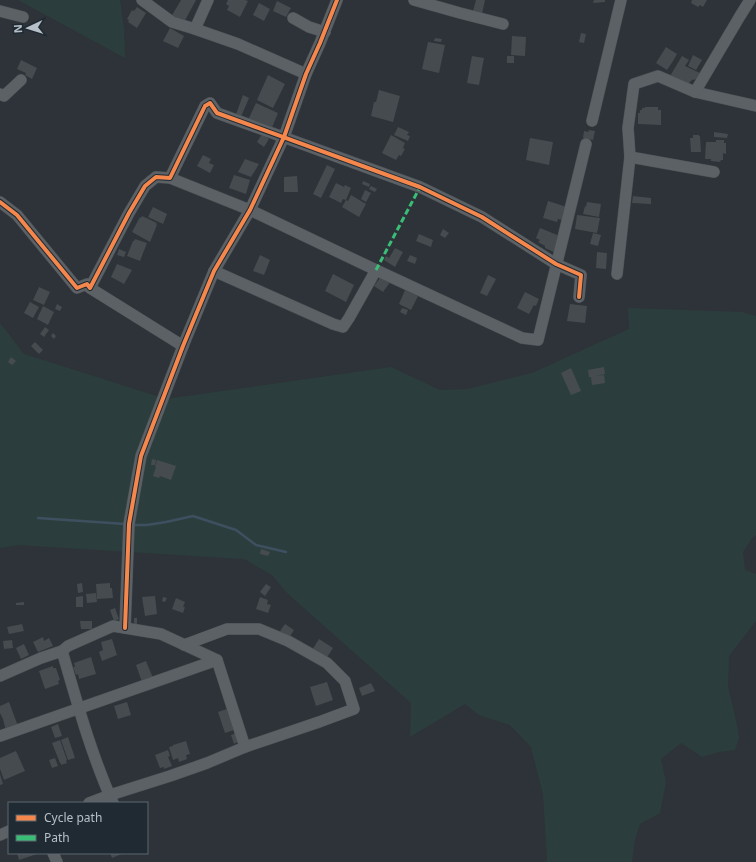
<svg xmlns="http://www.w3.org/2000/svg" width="756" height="862" font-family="'Noto Sans',sans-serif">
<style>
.green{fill:#2b3e3d}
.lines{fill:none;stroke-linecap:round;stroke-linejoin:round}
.stream{stroke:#3e505f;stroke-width:2.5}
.building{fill:#464b50}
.minor-casing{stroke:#4a4f53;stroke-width:12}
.minor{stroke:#5c6166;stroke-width:11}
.quiet{stroke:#3abd76;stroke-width:3;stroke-dasharray:6 3;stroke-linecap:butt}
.cycleway-casing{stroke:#202a32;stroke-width:6}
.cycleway{stroke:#f5874c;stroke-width:4}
</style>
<rect width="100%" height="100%" fill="#2d3338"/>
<!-- green -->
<g class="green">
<polygon points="18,0 120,0 124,29 125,58"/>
<polygon points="628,308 742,312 756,316 756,535 752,538 743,552 745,570 756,574 756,621 729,656 728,687 736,721 739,738 735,750 719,752 702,757 681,743 661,759 666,782 660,813 640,824 635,839 632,862 546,862 547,859 543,794 531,747 510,725 479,715 465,704 410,737 411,703 287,593 272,575 244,559 18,545 0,548 0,323 24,354 166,399 391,367 440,390 468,389 532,373 629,329"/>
</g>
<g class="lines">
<!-- stream -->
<g class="stream">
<polyline points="38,518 125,524"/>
<polyline points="134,525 147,525 166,522 193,516 236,530 256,545 286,552"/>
</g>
</g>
<!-- building -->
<g class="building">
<polygon points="181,0 196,0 183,24 171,17"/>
<polygon points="228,0 245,0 248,1 240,17 227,10 229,6 226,4"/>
<polygon points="476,0 485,0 482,14 473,11"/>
<polygon points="594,0 605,0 605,2 593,3"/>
<polygon points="692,0 707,0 703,7 700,5 698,7 691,3"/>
<polygon points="277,1 291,8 286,17 273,11"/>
<polygon points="259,3 270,9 264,21 253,15"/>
<polygon points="137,7 146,13 137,28 128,22 129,20 127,19 132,10 134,11"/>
<polygon points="170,28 184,36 178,48 163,41"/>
<polygon points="581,33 586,34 584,43 579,42"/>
<polygon points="512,36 526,37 525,56 511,55"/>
<polygon points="435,38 442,39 441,42 434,41"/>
<polygon points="428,42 445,45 439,73 422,69"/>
<polygon points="666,47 677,54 673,61 667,70 656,63"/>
<polygon points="693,55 702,60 696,70 688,66"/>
<polygon points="472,56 484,58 479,85 467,83"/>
<rect x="507" y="56" width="7" height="7"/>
<polygon points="682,56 689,60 685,66 700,73 697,79 692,80 688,84 670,76"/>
<polygon points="21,60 37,68 32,79 25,75 26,73 17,69"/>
<polygon points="268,75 285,84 273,108 257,100"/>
<polygon points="379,90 400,96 393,122 371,116 374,102 376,102"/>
<polygon points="243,95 249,98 240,119 235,117"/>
<polygon points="256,103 278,113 271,130 248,120"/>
<polygon points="645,107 658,107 658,110 661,110 661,125 638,124 638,113 640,113 640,110 642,110 642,108 645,108"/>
<polygon points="398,127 409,132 407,135 410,136 408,141 394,135"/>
<polygon points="589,130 595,131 593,140 583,138 584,131 588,132"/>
<polygon points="714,132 728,134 727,138 714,137"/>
<polygon points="262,134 269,139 264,147 257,142"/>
<polygon points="391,135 405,143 403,148 405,149 401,156 399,155 396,160 382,153"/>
<polygon points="693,135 699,135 699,136 700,136 701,152 691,152 690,138 693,138"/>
<polygon points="530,138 553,142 549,165 526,160"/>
<polygon points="716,140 724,140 724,143 726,143 726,154 723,153 723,160 721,160 720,162 711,161 711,159 705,159 706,142 716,142"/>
<polygon points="203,155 211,159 209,163 214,165 210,173 197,166"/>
<polygon points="245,159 259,164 251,177 238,172"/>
<polygon points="327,165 335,169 321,198 313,194"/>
<polygon points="234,175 250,180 246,194 229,188"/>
<polygon points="297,176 298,192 284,192 284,177"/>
<polygon points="363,181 370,184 369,187 362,184"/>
<polygon points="336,183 344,187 345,185 351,188 346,200 343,199 341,203 329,197"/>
<polygon points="371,186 377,189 375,192 369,189"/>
<polygon points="365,190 371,193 366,202 361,199"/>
<polygon points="351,195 366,204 359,217 342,207 346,200 348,201"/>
<polygon points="633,196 651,198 651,204 632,203"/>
<polygon points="548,201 567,207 562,220 558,219 557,222 543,218"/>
<polygon points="587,202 601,204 599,217 583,214 585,206 586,207"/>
<polygon points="153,207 167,214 163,224 148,217"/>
<polygon points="577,215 600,218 597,233 575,229"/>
<polygon points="142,216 157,223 156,224 157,225 150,242 132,232 140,217 141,218"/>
<polygon points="540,228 562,237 556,253 545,248 545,246 538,242 540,240 536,238"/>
<polygon points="443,229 449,233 445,238 440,235"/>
<polygon points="593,233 601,235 598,246 590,244"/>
<polygon points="419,234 433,240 431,247 416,241"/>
<polygon points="135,239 147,243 140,261 127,256 133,241 134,241"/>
<polygon points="395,248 403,252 395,267 384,260 386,256 389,258"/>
<polygon points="119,249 126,252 124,257 117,255"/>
<polygon points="597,252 607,253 606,269 596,268"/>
<polygon points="260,255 270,260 264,275 253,271"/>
<polygon points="410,255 417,258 415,264 407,261"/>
<polygon points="117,264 132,270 124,284 111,277"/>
<polygon points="333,274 354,285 346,302 325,291"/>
<polygon points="382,275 391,281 383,292 374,286"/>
<polygon points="488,275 496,279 487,296 480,293"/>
<polygon points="39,287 50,292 44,305 33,300"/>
<polygon points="405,290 418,296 411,310 399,304"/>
<polygon points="525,292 539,299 536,306 534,305 529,314 517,308"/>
<polygon points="30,302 39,307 33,318 24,313"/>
<polygon points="57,304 62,307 60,311 55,309"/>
<polygon points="570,304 587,306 585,323 567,321"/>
<polygon points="43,306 54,312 48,325 37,319"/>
<polygon points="402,308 408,310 406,315 400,312"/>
<polygon points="45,327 49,330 44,337 40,334"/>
<polygon points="53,333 56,336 54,339 51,336"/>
<polygon points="35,342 43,350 39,354 31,346"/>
<polygon points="11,357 16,361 12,365 8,362"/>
<polygon points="604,367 605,374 595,376 604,375 605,383 592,385 591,377 589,377 588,370"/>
<polygon points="571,368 581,391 571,395 561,373"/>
<polygon points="152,459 156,460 155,465 151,465"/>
<polygon points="157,460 176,466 171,480 160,476 159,478 153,476 156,467 155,467"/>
<polygon points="261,549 270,552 268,556 260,554"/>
<polygon points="82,583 83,592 78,593 77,584"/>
<polygon points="110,583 110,588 112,588 113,598 97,599 96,584"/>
<polygon points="266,584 271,587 265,596 260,592"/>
<polygon points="96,593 97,602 87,603 86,594"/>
<polygon points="83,596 83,607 76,607 76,597"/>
<polygon points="155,596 157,614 145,616 142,597"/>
<polygon points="163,597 167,598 165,602 162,601"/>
<polygon points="260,597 268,600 267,604 271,605 268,613 256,609"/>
<polygon points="176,598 185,602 183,607 185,607 183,613 172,609"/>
<polygon points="24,602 24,605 16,605 16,603"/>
<polygon points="115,608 119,619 114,621 110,610"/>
<rect x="134" y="618" width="3" height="8"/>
<polygon points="80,621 92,621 92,629 81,629"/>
<polygon points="22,624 24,631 9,634 7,627"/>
<polygon points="285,624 294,630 289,638 278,634"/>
<polygon points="43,637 44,641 49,638 53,646 38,652 33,642"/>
<polygon points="112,639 117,655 102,661 99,652 103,650 101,642"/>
<polygon points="319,639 333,648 326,659 312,650"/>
<polygon points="12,640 13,648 4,649 3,641"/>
<polygon points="24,644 29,655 21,659 16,648"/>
<polygon points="91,657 96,674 79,679 78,674 76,675 73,667 75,667 74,663"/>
<polygon points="146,661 153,678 142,682 136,665"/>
<polygon points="53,666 53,668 56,668 60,680 58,681 59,684 45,689 39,671"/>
<polygon points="327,682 333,700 316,706 310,687"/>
<polygon points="371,683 375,691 362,696 359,688"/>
<polygon points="9,702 18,726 6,731 3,719 0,713 0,706"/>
<polygon points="127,702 131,715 118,719 114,706"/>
<polygon points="227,709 234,730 225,733 218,712"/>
<polygon points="58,724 62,736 55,738 51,727"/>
<polygon points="236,733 239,741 234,744 231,735"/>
<polygon points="68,737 75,758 68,760 61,740"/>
<polygon points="60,740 67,760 66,761 67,763 61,765 61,763 60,763 52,743"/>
<polygon points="186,741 190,754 186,755 187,759 179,762 178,758 173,760 169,747 173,746 173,745"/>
<polygon points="168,750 170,756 168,757 172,766 164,769 164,767 160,768 155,755"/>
<polygon points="16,751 25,771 4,780 0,769 0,758"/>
<polygon points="55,758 58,766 52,768 49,760"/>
<polygon points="0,774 3,784 0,785"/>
<polygon points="17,853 40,853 19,860"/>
<polygon points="110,853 124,853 112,858"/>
</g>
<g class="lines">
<!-- minor casing -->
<g class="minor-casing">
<g id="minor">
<polyline points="142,0 172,22 195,29 238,44 306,74"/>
<polyline points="414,0 460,13 503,24"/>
<polyline points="0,11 23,17"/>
<polyline points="293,18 309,27 325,32"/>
<polyline points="195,29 208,0"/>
<polyline points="695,92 756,106"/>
<polyline points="0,94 4,96 21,80"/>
<polyline points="592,121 621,0"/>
<polyline points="630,157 714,172"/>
<polyline points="170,178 250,210 376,270 522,338 538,340 586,144"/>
<polyline points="0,202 17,215 77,288 87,284 90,288 129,213 145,186 156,177 170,178 205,106 210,103 217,113 420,187 482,217 556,264 581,275 579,297"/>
<polyline points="214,271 333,324 343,327 349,318 376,270"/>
<polyline points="617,274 630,157 628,128 634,84 658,76 695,92 740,16 750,0"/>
<polyline points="90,288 183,346"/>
<polyline points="125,628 129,524 141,456 183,346 214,271 250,210 284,137 306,74 320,43 337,0"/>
<path d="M62,651C77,702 91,754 113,803"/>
<polyline points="0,676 41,658 62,651 68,646 113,626 161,634 217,660 245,747"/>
<polyline points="0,736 217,660"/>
<polyline points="89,803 110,795 170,776 207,763 245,747 319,722 354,709 345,681 327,663 288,641 259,629 227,629 184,645"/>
<polyline points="0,835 9,831"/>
<polyline points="53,853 57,862"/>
</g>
</g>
<!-- minor -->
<use href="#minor" class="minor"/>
<!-- quiet -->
<polyline class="quiet" points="376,270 420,187"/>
<!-- cycleway casing -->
<g class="cycleway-casing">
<g id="cycleway">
<polyline points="0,202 17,215 77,288 87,284 90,288 129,213 145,186 156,177 170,178 205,106 210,103 217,113 420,187 482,217 556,264 581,275 579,297"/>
<polyline points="125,628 129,524 141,456 183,346 214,271 250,210 284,137 306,74 320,43 337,0"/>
</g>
</g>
<!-- cycleway -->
<use href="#cycleway" class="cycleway"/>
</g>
<!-- legend -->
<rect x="8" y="802" width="140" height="52" fill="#202a32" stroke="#5c666e"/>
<rect x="16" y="815" width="20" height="6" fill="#f5874c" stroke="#5c666e"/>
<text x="44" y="822" font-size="12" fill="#b7c0c8">Cycle path</text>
<rect x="16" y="835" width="20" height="6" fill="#3abd76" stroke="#5c666e"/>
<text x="44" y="842" font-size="12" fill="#b7c0c8">Path</text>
<!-- north arrow -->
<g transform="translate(28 28) rotate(266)" stroke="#202a32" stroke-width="3" paint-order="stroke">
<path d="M0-3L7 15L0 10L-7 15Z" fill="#b7c0c8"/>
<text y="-6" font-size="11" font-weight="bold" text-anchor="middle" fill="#b7c0c8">N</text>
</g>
</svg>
